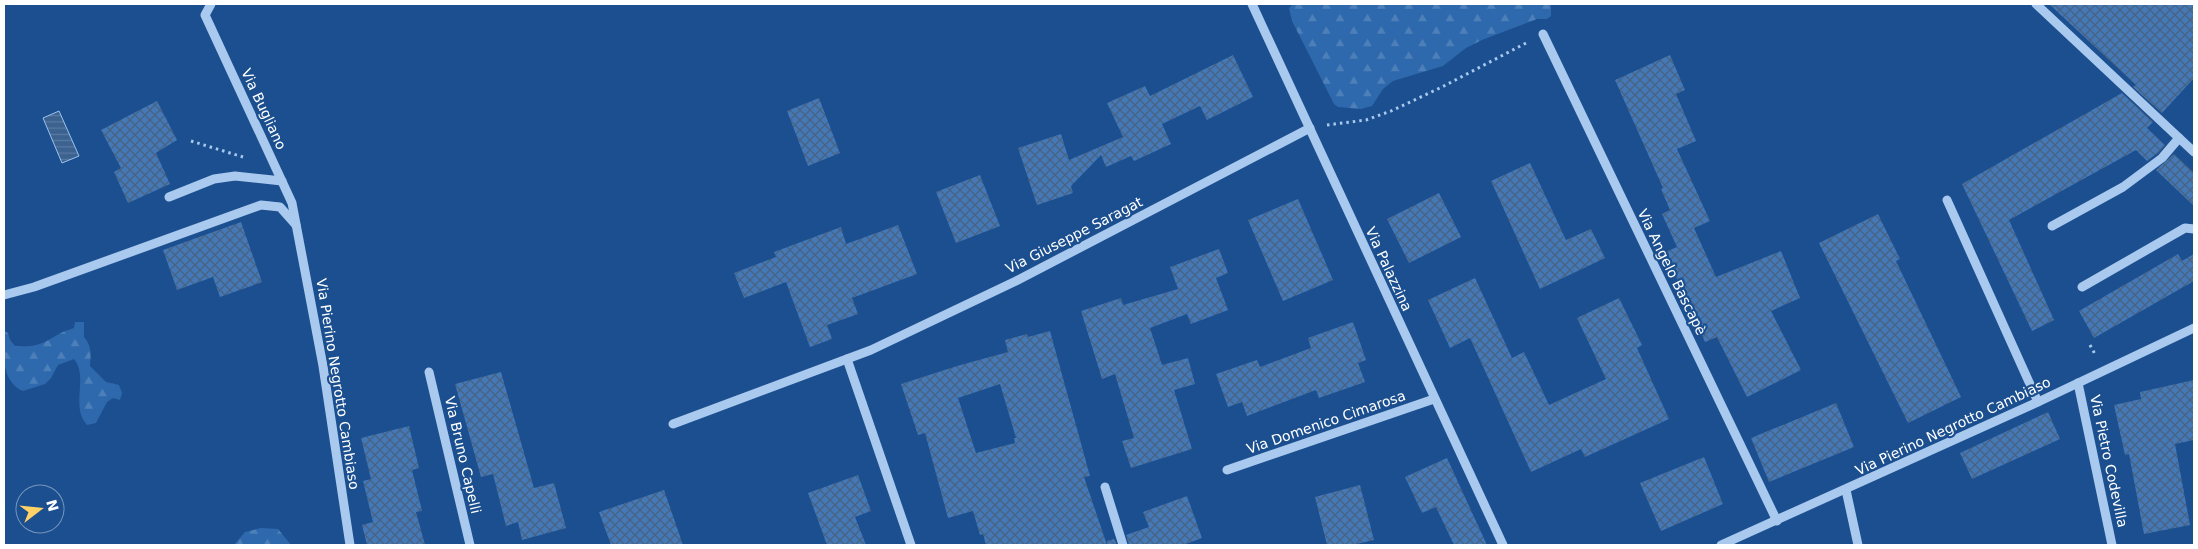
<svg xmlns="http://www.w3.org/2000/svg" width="2198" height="549" font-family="'DejaVu Sans',sans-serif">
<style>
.forest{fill:url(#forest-firs)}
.water{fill:url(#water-rules);stroke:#9cc4f0}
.building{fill:url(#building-cross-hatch);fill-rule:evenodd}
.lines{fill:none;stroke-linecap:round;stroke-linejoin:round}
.path{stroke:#a9c9ee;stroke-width:3;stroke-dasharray:2.5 4;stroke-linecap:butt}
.minor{stroke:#a9c9ee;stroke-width:9}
.labels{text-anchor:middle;stroke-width:4.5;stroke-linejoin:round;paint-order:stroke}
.street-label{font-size:14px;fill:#fff;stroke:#1b4f8f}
</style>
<defs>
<pattern id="forest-firs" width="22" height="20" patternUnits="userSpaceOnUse" patternTransform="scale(1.25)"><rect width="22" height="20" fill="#2e69ad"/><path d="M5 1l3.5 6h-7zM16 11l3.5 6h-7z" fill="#4d80b9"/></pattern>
<pattern id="water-rules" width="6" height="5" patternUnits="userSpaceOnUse" patternTransform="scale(1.25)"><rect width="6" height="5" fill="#3c6290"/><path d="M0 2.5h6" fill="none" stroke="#597aa1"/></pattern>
<pattern id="building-cross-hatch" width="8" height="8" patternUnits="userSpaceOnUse" patternTransform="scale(1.25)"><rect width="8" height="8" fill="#4478b7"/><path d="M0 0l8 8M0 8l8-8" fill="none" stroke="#486282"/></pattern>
</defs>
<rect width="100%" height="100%" fill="#1b4f8f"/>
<!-- forest -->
<g class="forest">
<polygon points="1293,4 1551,4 1551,16 1547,19 1537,19 1482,40 1466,48 1443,66 1393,81 1383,89 1372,106 1361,109 1338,107 1334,104 1292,21 1289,8"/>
<path d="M75,322H84V337C92,346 91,355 90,366L106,382L119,385L122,393L120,400L113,398L107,402L96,423L87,425C70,406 89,377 74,359L58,365L51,378L45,384L23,391C0,381 4,352 4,331L8,333L10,340L15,346C47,349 47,336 74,328Z"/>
<polygon points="261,528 278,529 291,545 234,545 245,532"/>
</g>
<!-- water -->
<polygon class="water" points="59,111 79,156 62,163 43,118"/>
<!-- building -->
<g class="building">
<polygon points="2049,4 2194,4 2194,78 2162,113 2133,87 2136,85"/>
<polygon points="1233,55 1253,97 1207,120 1200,106 1162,124 1171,144 1134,161 1131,156 1106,167 1101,155 1071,186 1073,193 1037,205 1018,148 1061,134 1069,160 1123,137 1107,103 1145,86 1150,96"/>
<polygon points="1670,55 1685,90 1676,94 1696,141 1677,149 1710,221 1694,228 1716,277 1781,251 1800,298 1771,311 1801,370 1747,397 1717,337 1705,342 1665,252 1677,247 1662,214 1670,210 1661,189 1663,188 1615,80"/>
<polygon points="2122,93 2153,122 2147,128 2165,145 2158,153 2147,161 2136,150 2009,220 2054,320 2032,331 1962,184"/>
<polygon points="819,98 840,153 808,166 787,111"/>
<polygon points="157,101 177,140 156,153 170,184 128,203 114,172 121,168 101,130"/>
<polygon points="2174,154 2194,173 2194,206 2156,170"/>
<polygon points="1530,163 1566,240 1591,229 1605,258 1540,289 1491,181"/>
<polygon points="980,175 1000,226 956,243 936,192"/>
<polygon points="1439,193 1461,237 1409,263 1387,219"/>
<polygon points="1298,199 1333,280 1283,301 1248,220"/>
<polygon points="1878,214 1900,259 1896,261 1961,397 1908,423 1819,243"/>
<polygon points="241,222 262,282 220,297 213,277 177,290 163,250"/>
<polygon points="898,225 917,274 852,298 858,314 827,325 832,339 810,347 786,282 744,298 734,273 776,257 774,252 841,227 846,244"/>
<polygon points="1219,249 1228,273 1216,278 1228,310 1191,324 1187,314 1150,328 1162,365 1188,358 1195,384 1174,390 1192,449 1131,468 1122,441 1134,438 1115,374 1102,379 1081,311 1121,298 1123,305 1178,289 1170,267"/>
<polygon points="2178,254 2182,261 2194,254 2194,281 2094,338 2079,311"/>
<polygon points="1475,278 1512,358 1524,352 1549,405 1606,379 1577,318 1619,298 1642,345 1637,348 1669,419 1585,457 1581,449 1531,472 1470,338 1450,348 1428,300"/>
<polygon points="1353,322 1366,360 1358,363 1365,382 1319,398 1316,390 1247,416 1242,402 1228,407 1216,374 1257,360 1260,367 1311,348 1308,338"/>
<path d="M1050,331L1090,476L1084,477L1107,545V541L1114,539L1117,545H986L983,534L980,535L973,511L948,518L925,433L918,435L901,384L957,366L1008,352L1005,340L1027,334L1028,337ZM1000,384L1016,438H1014L1015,443L976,453L958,398Z"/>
<polygon points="501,372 534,488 554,483 566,528 522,540 518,522 506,526 493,474 481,477 455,384"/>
<polygon points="2194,380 2194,440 2175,444 2190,525 2144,534 2129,454 2125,455 2114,405 2141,399 2140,392"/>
<polygon points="1836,403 1854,447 1769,482 1751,438"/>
<polygon points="2048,412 2060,439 1972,479 1960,453"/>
<polygon points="409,426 419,468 412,470 422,511 416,512 425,545 367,545 362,525 373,522 363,481 371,479 361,438"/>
<polygon points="1704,457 1723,504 1661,531 1640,483"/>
<polygon points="1447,458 1469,506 1487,545 1454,545 1436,507 1422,513 1405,477"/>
<polygon points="858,475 871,511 855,517 866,545 827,545 808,493"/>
<polygon points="1360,485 1374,540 1352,545 1327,545 1315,497"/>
<polygon points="664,490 683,545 611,545 599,512"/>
<polygon points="1187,496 1202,538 1183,545 1129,545 1126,535 1149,527 1143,512"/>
</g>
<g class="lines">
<!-- path -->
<g class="path">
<polyline points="1327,125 1366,120 1391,111 1442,87 1528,42"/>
<polyline points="191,141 243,157"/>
<polyline points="2090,345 2096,356"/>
</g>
<!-- minor -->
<g class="minor">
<polyline points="211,4 205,15 292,203 323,366 350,545"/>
<polyline points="1252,4 1503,545"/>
<polyline points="2036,4 2194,152"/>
<polyline points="1543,34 1777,521"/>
<polyline points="169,197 214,179 235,176 282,181"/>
<polyline points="1947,200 2038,402"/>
<polyline points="2052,226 2123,187 2162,158 2179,138"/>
<polyline points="2082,287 2185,228 2194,229"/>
<polyline points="4,295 34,287 261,205 280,207 296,225"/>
<polyline points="847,359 911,545"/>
<polyline points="429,372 470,545"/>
<polyline points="2078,383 2112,545"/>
<polyline points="673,424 871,350 1016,281 1310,128"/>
<polyline points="1227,470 1434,399"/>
<polyline points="1105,487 1123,545"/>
<polyline points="1846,490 1858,545"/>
<polyline points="1721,545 2038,402 2194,328"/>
</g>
</g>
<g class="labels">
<!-- street labels -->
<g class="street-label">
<text transform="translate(264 109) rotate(65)" y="5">Via Bugliano</text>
<text transform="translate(1074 235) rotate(-27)" y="5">Via Giuseppe Saragat</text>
<text transform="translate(1389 269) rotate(65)" y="5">Via Palazzina</text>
<text transform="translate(1672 272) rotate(64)" y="5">Via Angelo Bascapè</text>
<text transform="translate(338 384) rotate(81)" y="5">Via Pierino Negrotto Cambiaso</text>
<text transform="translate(1326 422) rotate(-19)" y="5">Via Domenico Cimarosa</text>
<text transform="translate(1953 426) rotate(-25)" y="5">Via Pierino Negrotto Cambiaso</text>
<text transform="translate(463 455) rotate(77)" y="5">Via Bruno Capelli</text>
<text transform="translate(2109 461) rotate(78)" y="5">Via Pietro Codevilla</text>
</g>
</g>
<!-- border -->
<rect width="2198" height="549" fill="none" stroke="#ffffff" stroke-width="10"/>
<!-- north arrow -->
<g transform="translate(40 509) rotate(74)"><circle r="24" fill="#1b4f8f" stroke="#7695bc"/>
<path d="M0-4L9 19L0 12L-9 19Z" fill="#ffd166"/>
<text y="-8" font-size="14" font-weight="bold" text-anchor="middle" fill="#ffffff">N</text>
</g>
</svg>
